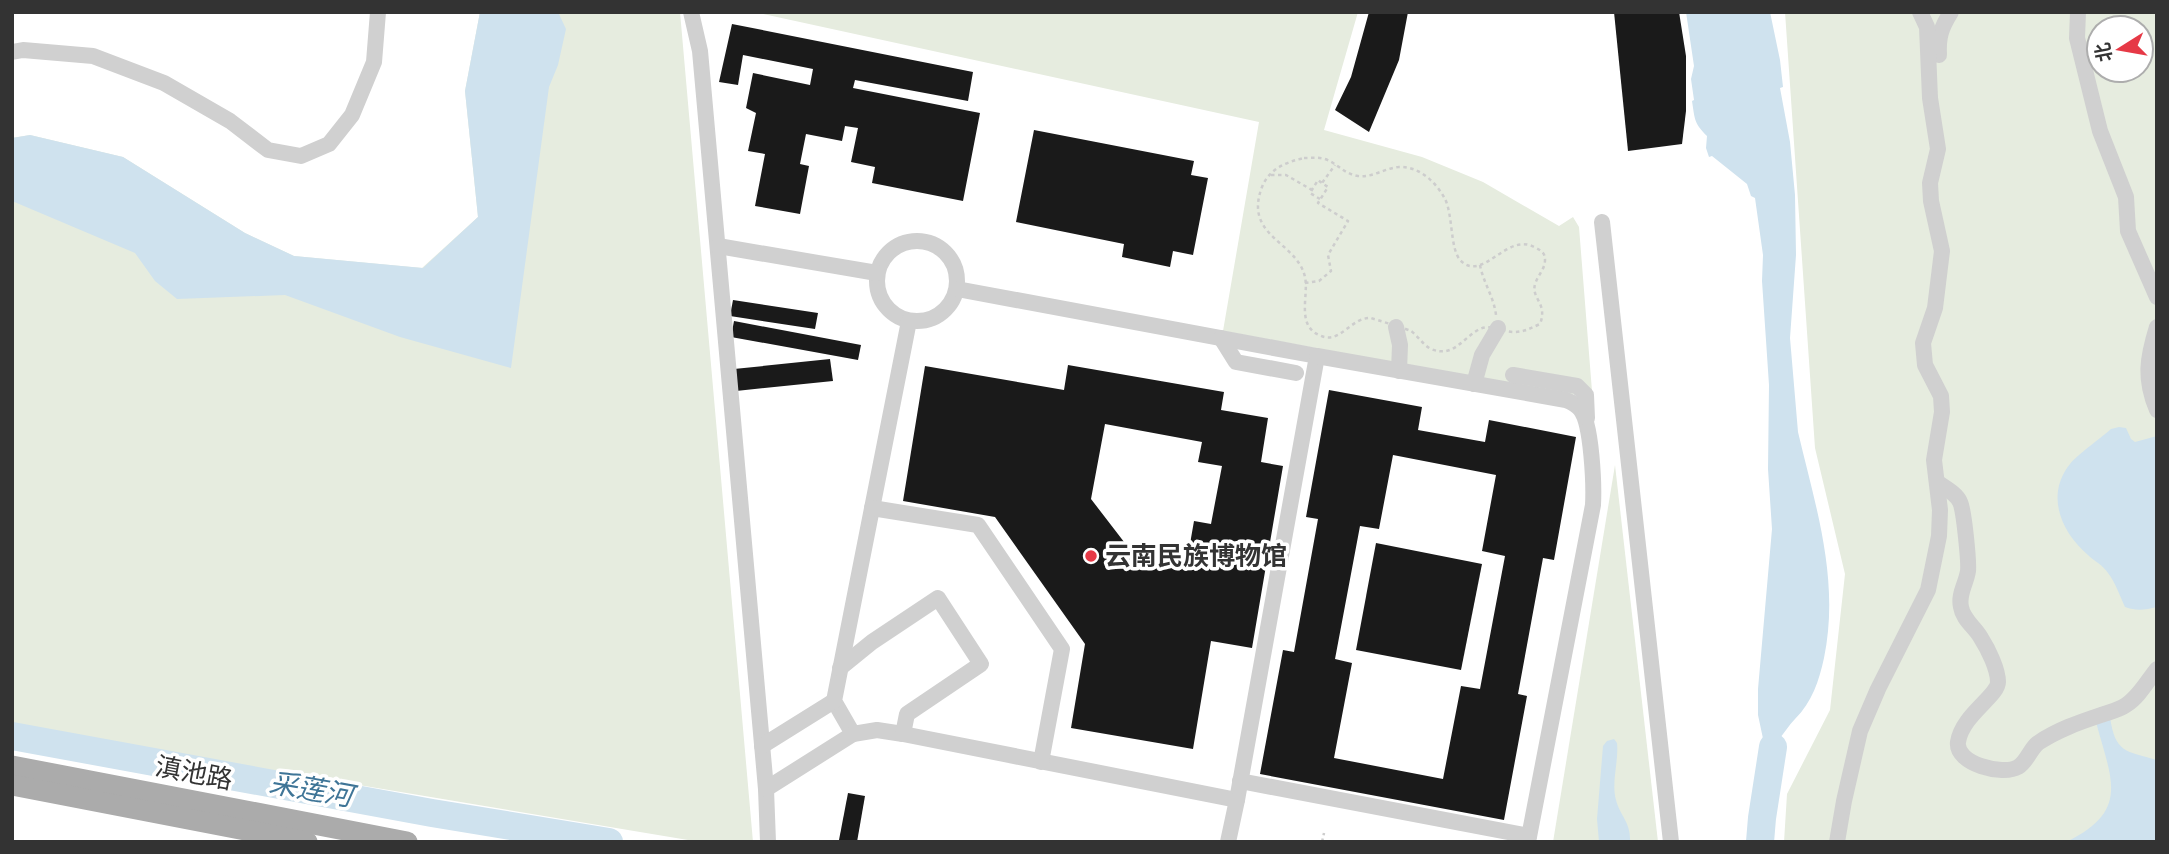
<svg xmlns="http://www.w3.org/2000/svg" width="2169" height="854" font-family="Commissioner,'Noto Sans SC',sans-serif">
<style>
.green{fill:#e6ecdf;fill-rule:evenodd}
.water{fill:#cfe2ee}
.lines{fill:none;stroke-linecap:round;stroke-linejoin:round}
.river{stroke:#cfe2ee;stroke-width:28}
.building{fill:#1a1a1a;fill-rule:evenodd}
.path{stroke:#cdcdcd;stroke-width:2.5;stroke-dasharray:3.5 3.5;stroke-linecap:butt}
.minor{stroke:#d0d0d0;stroke-width:16}
.major{stroke:#ababab;stroke-width:21}
.poi-dot{fill:#e63946;stroke:#fff;stroke-width:2.5}
.labels{text-anchor:middle;stroke-width:7;stroke-linejoin:round;paint-order:stroke}
.poi-label{font-size:26px;font-weight:bold;fill:#333;stroke:#fff;text-anchor:start}
.street-label{font-size:26px;fill:#333;stroke:#fff}
.water-label{font-size:28px;font-style:italic;fill:#3f7597;stroke:#fff}
</style>
<rect width="100%" height="100%" fill="#fff"/>
<!-- green -->
<g class="green">
<polygon points="480,12 680,12 753,842 700,842 12,727 12,138 30,135 123,157 245,233 294,256 422,268 478,217 465,91"/>
<polygon points="754,12 1358,12 1324,130 1422,157 1483,182 1559,226 1573,217 1579,227 1592,391 1571,395 1223,331 1259,122"/>
<path d="M1785,12H2157V842H1784L1787,794L1830,710L1845,574L1815,448ZM2099,28H2141V70H2099Z"/>
<polygon points="1615,465 1658,842 1553,842"/>
</g>
<!-- water -->
<g class="water">
<polygon points="480,12 558,12 566,29 558,65 549,87 511,368 400,337 285,295 177,299 155,281 135,253 12,201 12,138 30,135 123,157 245,233 294,256 423,268 478,217 465,91"/>
<path d="M1686,12H1770L1780,60L1783,87L1780,88L1790,142L1795,195L1796,255L1790,338L1798,432C1816,508 1840,580 1824,658C1819,681 1812,702 1795,719C1785,729 1779,745 1765,748L1758,715V689L1772,529L1768,469L1769,385L1762,281L1763,255L1755,198L1751,196L1747,184L1712,156L1709,157L1706,148L1707,136C1694,123 1695,120 1692,101L1694,100L1691,79L1694,66Z"/>
<path d="M2119,427L2126,428L2131,439L2135,442L2157,436V607C2145,610 2136,611 2125,607C2120,596 2115,582 2108,573C2103,565 2094,561 2088,555C2061,532 2045,495 2070,464C2078,454 2100,439 2111,429Z"/>
<path d="M2110,717C2115,753 2126,751 2157,760V842H2066C2131,811 2111,779 2096,722Z"/>
<path d="M1614,739L1617,743C1619,761 1611,782 1616,800C1620,816 1631,822 1630,842H1599L1597,819L1603,746L1607,741Z"/>
</g>
<g class="lines">
<!-- river -->
<g class="river">
<polyline points="12,736 432,813 609,842"/>
<polyline points="1760,842 1762,818 1773,747"/>
</g>
</g>
<!-- building -->
<g class="building">
<polygon points="1369,12 1408,12 1399,60 1369,132 1335,110 1351,77"/>
<polygon points="1614,12 1679,12 1686,56 1686,111 1682,144 1628,151"/>
<polygon points="732,24 973,72 968,101 855,80 853,88 980,113 963,201 872,183 875,167 851,162 858,128 845,126 842,141 806,134 800,164 809,166 800,214 755,206 765,154 748,151 756,113 746,108 753,73 810,85 813,69 743,55 738,85 719,82"/>
<polygon points="1034,130 1194,161 1191,175 1208,178 1193,255 1173,251 1170,267 1122,257 1124,244 1016,222"/>
<polygon points="733,300 818,313 815,329 730,316"/>
<polygon points="734,321 861,345 858,360 731,337"/>
<polygon points="830,359 833,381 736,391 734,369"/>
<path d="M1068,365L1224,392L1221,410L1268,418L1261,462L1283,466L1252,648L1211,641L1193,749L1071,728L1085,644L995,517L903,501L925,366L1064,390ZM1105,424L1202,442L1198,462L1222,466L1211,524L1194,521L1187,561L1131,551L1091,499Z"/>
<path d="M1329,390L1422,407L1418,430L1485,442L1489,420L1576,437L1554,560L1543,558L1518,694L1527,696L1504,820L1260,774L1283,650L1294,652L1318,519L1306,517ZM1393,455L1496,475L1482,551L1505,556L1480,689L1461,686L1443,779L1334,758L1352,663L1335,659L1360,526L1379,529Z"/>
<polygon points="1376,543 1482,564 1461,670 1356,650"/>
<polygon points="848,793 865,796 857,842 839,840"/>
</g>
<g class="lines">
<!-- path -->
<g class="path">
<path d="M1304,158C1311,158 1318,157 1325,159C1337,163 1344,174 1358,176C1372,178 1385,168 1399,167C1419,166 1436,182 1445,199C1453,215 1450,248 1460,260C1483,284 1507,230 1536,248C1542,251 1545,253 1545,260C1545,269 1538,275 1535,284C1531,299 1548,303 1540,324C1531,328 1524,332 1514,332C1502,332 1490,323 1478,330C1462,339 1453,358 1431,349C1423,345 1419,337 1411,331C1410,330 1374,319 1371,318C1350,317 1340,346 1319,335C1296,325 1309,295 1305,277C1297,241 1243,237 1262,187C1269,169 1286,162 1304,158Z"/>
<polyline points="1271,175 1286,175 1312,190"/>
<polyline points="1320,199 1310,193 1318,180 1322,183"/>
<path d="M1480,265C1483,282 1494,297 1496,315"/>
<polyline points="1305,283 1319,281 1331,271 1328,255 1348,221 1318,203 1328,187 1322,183 1335,165"/>
<polyline points="1322,842 1324,833"/>
</g>
<!-- minor -->
<g class="minor">
<polyline points="691,12 700,51 766,789 768,842"/>
<polyline points="2078,12 2077,38 2100,131 2126,197 2128,231 2157,297"/>
<polyline points="12,52 23,50 93,56 164,83 230,121 268,150 301,156 329,144 352,115 374,62 378,12"/>
<path d="M1939,55C1938,37 1941,28 1951,12"/>
<polyline points="1602,222 1671,842"/>
<circle cx="917" cy="281" r="40"/>
<polyline points="718,246 877,273"/>
<polyline points="909,321 834,701 853,734 877,730 903,734 1237,800 1317,356 957,289"/>
<polyline points="1396,327 1400,345 1399,371"/>
<path d="M2157,327C2147,359 2144,379 2157,410"/>
<polyline points="1221,338 1236,362 1296,373"/>
<path d="M1317,356L1566,400C1571,402 1576,404 1580,409C1592,423 1594,486 1593,505L1528,842"/>
<polyline points="1513,375 1577,386 1586,395 1587,418"/>
<polyline points="1474,384 1482,355 1498,328"/>
<path d="M1937,482C1945,488 1956,493 1960,502C1964,510 1969,562 1968,571C1966,584 1958,594 1961,607C1963,620 1975,627 1981,638C1988,649 1998,669 1998,682C1998,696 1962,715 1958,742C1955,764 2003,776 2018,767C2027,762 2030,749 2038,743C2057,730 2080,722 2101,715C2109,712 2119,710 2126,705C2139,697 2148,680 2157,669"/>
<polyline points="872,508 978,525 1062,649 1041,762"/>
<polyline points="840,668 872,642 938,598 981,664 907,714 903,734"/>
<polyline points="762,746 834,701"/>
<polyline points="1240,781 1529,836"/>
<polyline points="766,789 853,734"/>
<polyline points="1228,842 1237,800"/>
<polyline points="1837,842 1844,801 1860,731 1878,689 1928,590 1939,536 1940,510 1934,460 1942,412 1941,396 1925,365 1923,343 1935,308 1942,251 1931,201 1930,183 1938,149 1930,98 1927,27 1920,12"/>
</g>
<!-- major -->
<g class="major">
<polyline points="12,766 407,842"/>
<polyline points="12,785 307,842"/>
</g>
</g>
<!-- markers -->
<circle class="poi-dot" cx="1091" cy="556" r="7"/>
<g class="labels">
<!-- poi labels -->
<g class="poi-label">
<text x="1105" y="565">云南民族博物馆</text>
</g>
<!-- street labels -->
<g class="street-label">
<text transform="translate(194 773) rotate(11)" y="9">滇池路</text>
</g>
<!-- water labels -->
<g class="water-label">
<text transform="translate(311 789) rotate(10)" y="10">采莲河</text>
</g>
</g>
<!-- border -->
<rect width="2169" height="854" fill="none" stroke="#333333" stroke-width="28"/>
<!-- north arrow -->
<g transform="translate(2120 49) rotate(259)"><circle r="33" fill="#ffffff" stroke="#adadad" stroke-width="2"/>
<path d="M0-5L12 26L0 18L-12 26Z" fill="#e63946"/>
<text y="-10" font-size="19" font-weight="bold" text-anchor="middle" fill="#333333">北</text>
</g>
</svg>
